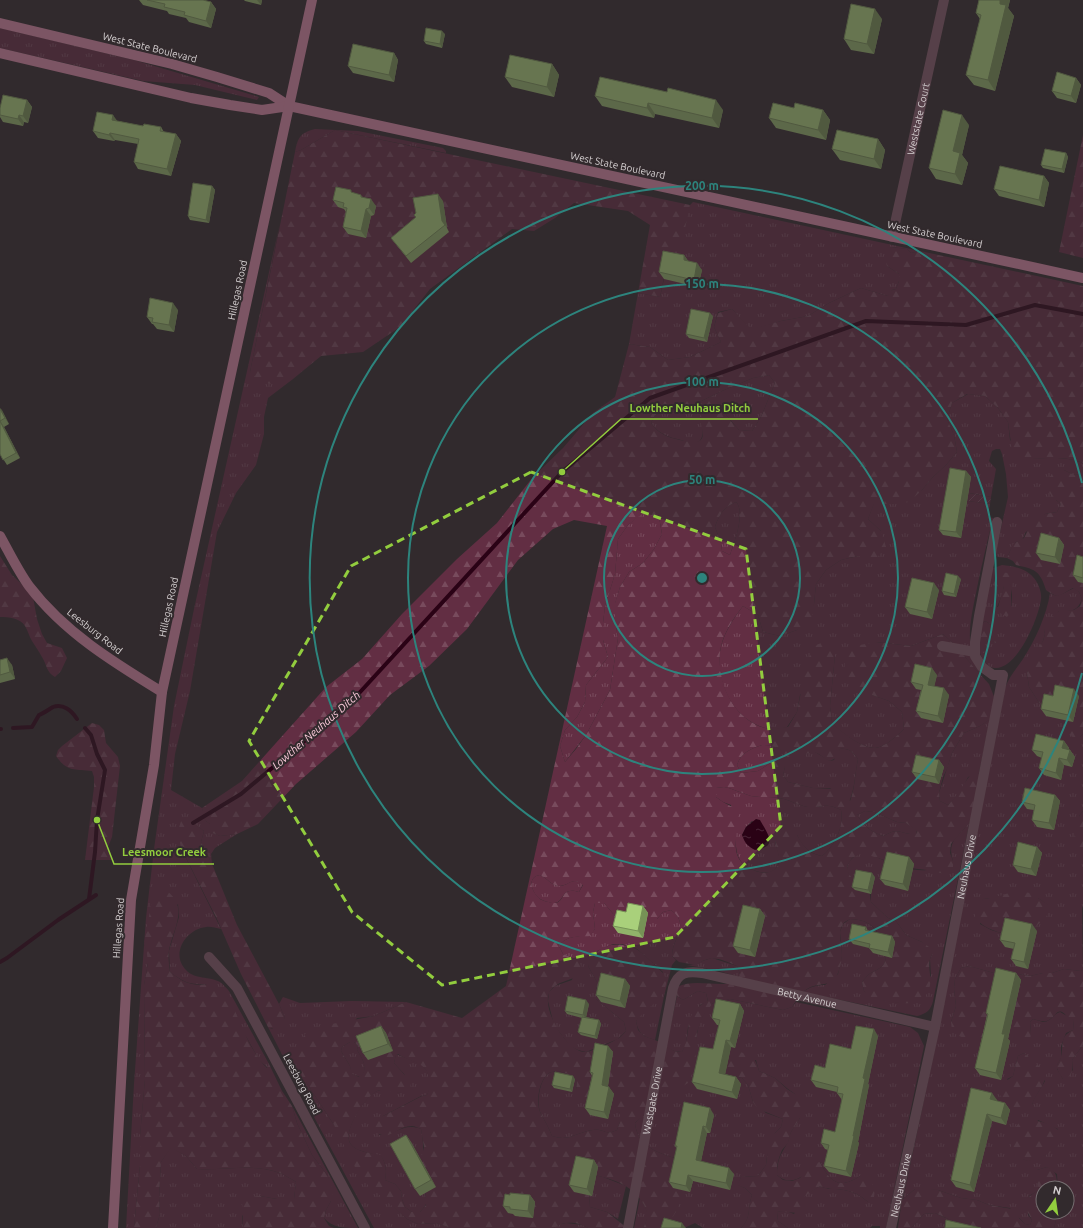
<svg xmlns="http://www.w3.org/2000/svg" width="1083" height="1228" font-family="Ubuntu,sans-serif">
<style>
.grass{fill:url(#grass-tufts);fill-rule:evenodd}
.forest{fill:url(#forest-firs);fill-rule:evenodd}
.garden{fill:url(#garden-furrows)}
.water{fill:url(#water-ripples)}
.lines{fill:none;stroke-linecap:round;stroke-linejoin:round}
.stream{stroke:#2a0215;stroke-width:4}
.minor{stroke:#835c6a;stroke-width:10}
.major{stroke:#d789a6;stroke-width:10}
.wall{fill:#91b36a}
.shaded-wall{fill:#769256}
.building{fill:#a9d07b;stroke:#769256}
.marked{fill:none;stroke:#92cd3e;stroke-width:3;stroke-dasharray:8 5;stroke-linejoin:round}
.ring{fill:none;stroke:#2d847d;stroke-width:2}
.labels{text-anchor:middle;stroke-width:4;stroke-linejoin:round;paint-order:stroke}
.street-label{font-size:10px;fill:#d6d1d2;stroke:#322a2d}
.water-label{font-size:11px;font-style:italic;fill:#f9c8d8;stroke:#322a2d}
.centre{fill:#2d847d;stroke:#322a2d;stroke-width:2}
.ring-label{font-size:12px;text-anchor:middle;font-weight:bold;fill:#2d847d;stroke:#322a2d;stroke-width:4;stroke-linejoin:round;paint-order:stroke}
.leader{fill:none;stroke:#92cd3e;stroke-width:1.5}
.callout-dot{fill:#92cd3e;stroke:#322a2d;stroke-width:1.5}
.callout-label{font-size:11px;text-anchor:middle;font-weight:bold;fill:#92cd3e;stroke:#322a2d;stroke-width:4;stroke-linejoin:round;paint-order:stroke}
</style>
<defs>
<pattern id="grass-tufts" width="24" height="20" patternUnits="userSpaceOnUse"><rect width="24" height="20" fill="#622e43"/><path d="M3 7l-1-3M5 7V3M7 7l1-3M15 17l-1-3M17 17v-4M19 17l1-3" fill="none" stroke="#784b5d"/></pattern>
<pattern id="forest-firs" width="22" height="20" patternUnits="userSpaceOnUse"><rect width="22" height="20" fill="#622e43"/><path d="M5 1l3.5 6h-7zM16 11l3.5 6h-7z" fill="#784b5d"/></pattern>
<pattern id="garden-furrows" width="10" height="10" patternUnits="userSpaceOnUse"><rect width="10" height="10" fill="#622e43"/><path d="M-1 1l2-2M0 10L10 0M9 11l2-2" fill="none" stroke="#784b5d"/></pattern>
<pattern id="water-ripples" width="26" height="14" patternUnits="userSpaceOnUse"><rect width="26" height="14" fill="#2a0215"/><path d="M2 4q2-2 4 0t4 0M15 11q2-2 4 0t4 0" fill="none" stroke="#482636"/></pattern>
</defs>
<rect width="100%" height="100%" fill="#322a2d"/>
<!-- grass -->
<g class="grass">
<polygon points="0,28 134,60 259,97 257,100 195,85 143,81 0,48"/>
<path d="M315,129L358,131L443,148L446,151V153L335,130L301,150L295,152C298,137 300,133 315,129Z"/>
<polygon points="693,202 888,244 920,251 911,253 907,249 891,247 887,266 899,274 899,281 896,289 892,290 888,296 861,288 829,303 808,316 781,321 751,330 732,309 718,312 714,327 721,342 690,357 668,360 650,347 629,344 638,293 660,297 664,279 690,205"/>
<path d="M280,223L250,372L288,379H293L268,398L264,417V434L256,465L236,493L217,532L190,691L175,754L171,790L202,808L206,821L210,824L211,832L220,836L237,834L215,848L211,854L212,864L201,842L204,831L186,818L181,848L221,929C216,928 210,926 206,927C186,929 170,954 186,970C195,980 209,976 220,982C223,984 226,988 229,991L269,1064L268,1068L259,1060L247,1038L206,984C190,985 183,982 170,972L169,951L179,917L178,904L146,939L144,944L148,954V963L144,985L145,1079L140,1136V1165L134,1228H126L134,1084L146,918L154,849L174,706L194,609Z"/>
<path d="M769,375L775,383L761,417L752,431L739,430L727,416L719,404L700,416C702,424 707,442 694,443C690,443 685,441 681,440C668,437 659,434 651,423L655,415L691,406L722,391L753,378Z"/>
<path d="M968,394L985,396L998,408L1008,422L1010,440L1030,459C1048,458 1066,456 1083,463V475L1072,474L1064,470L1056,500L1061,504L1057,512L1045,514L1025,533C1024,539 1021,541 1016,542L1011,549L1007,558L998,557L995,555L1008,497L1006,474L1002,454L1000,449H996L992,451L989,461L996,469L991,497L970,493L968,501L990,504L988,517L993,518C987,543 981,567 976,593C973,608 969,625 970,641C970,653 976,665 981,676L955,645L943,634L911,646L876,642L872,695L889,701L902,712L904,729C897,736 885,747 875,748C861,748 841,732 832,723L830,706L835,655L800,695L797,712L787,727C782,728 775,730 769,729C735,722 716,685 720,652C722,636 733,619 743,606L758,615L763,632L780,636L797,630L814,604L816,584L826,570L841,560L858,556L881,531L868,519L874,503L892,504L922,490L933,477L946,465L957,452L954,435L947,419L952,403Z"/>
<path d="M736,502C746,512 734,543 730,555L722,551L721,543L715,527C719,515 724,507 736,502Z"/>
<polygon points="642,513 659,517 662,534 654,549 643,563 629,572 620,587 615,604 615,621 618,638 610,690 586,735 565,762 560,746 565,730 577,717 585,702 586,685 608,657 603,640 603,623 605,606 615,574 618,539 628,525"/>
<path d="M1002,565C1012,566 1025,568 1033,577C1038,582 1042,592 1041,599C1039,617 1018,668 996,668C987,668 983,660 980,653H984L985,642L987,638L996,643C995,633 995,625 985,621L982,623L989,581L1004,586L1002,595L997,607L1012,606V587L990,576L991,569Z"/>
<path d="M1074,588L1079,592L1082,599C1077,612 1071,611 1059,611L1044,630L1045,634L1043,641L1027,673L1029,687L1040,704L1056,712L1080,737L1083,734V811L1079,816L1081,854H1083V905L1082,909L1083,970L1081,971L1064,969L1052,973H1043L1030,976L1002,971L994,973L969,966L961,968L955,979L954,989L956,1006L951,1022L986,1031L1029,1038L1031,1034L1030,1022L1033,1019C1036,1020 1040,1021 1043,1022C1051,1022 1053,1014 1060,1012L1074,1020L1073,1030L1066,1033L1061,1046V1058L1057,1065V1069L1063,1079L1073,1070L1072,1060L1083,1045V1228H1054L1058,1212H1067V1188H1058L1057,1174L1047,1167L1037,1170L1039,1190L1029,1196L1028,1215L1032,1220L1030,1225L1025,1224L1010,1208L989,1205L977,1200L961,1198L938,1190L915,1189L903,1199L940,1024L1005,688C1009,677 1016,669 1023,659C1035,641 1047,614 1050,593C1058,599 1065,592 1074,588ZM994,898H1038L1048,905L1014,937L991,930L980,924L983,899ZM1024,1053L1030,1059L1045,1081C1041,1089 1034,1096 1032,1105L1007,1079L1013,1076L1018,1056ZM1038,1120L1058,1129L1047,1154L1028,1161L1023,1159Z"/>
<path d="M990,719L979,773L968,777C963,788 957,797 948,805L940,801L939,793L952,753L964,733L980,726Z"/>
<path d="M762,745C769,745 776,746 782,750C788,755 786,757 795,760L810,752H815L830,761L834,760L840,749C849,748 853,752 858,759C855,773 855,789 849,802L830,788H813L788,782L783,775L785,767L772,762L758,771L741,773L737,765C741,753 750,749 762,745Z"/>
<path d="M724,787C734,789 741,793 751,796C762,798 773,796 784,799C792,801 800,806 808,807C823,808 825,802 841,810C844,827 835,846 822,856C809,853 803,847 797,835L775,842C776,847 780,855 779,860C777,881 748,872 740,860C735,851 736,842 735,833C734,823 732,814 731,805L723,802L716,797V788ZM752,821L765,830L770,838L742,835L746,827Z"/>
<path d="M865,811L874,812L897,822L906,823L917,830L916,834C901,835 899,826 884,836C871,833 864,825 857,815Z"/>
<path d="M970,820L933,1001C931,1010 926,1014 917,1016L803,992C810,987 816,985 825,985L838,974L842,957L840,932L843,924L850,919C870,920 877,928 884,946C886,952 887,958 884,964C881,969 873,971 868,975C866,977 864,980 862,982L864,991C875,1000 891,1002 905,1003L931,976L930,959L932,955L922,942L906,935L896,921L888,918L871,902V894C863,888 843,877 848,864C850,860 854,856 859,854C867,852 878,858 885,861C898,865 914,872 927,870C936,869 945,864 953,861C946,838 961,837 970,820Z"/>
<path d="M540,875C547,878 552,886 559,886C569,886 572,876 583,884L579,892C559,886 566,904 552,903C549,902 543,901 540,899C532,893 526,877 540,875Z"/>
<path d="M595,903H604L615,916L657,919L663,912L671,910C691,925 672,938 672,956L676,960L672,965L664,996L655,1040C643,1036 639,1035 636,1021L663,972L637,949L622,944H613L597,951L588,966L597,982L596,999L624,1022L626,1031L618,1039L586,1052L578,1050L570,1046L554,1025L548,1001L549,992L555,986L572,980L578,960L563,954L559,946C567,935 577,937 590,935L595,929L593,912Z"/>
<path d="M712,958L737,966L740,974L739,977L719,971L687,965C698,965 702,960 712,958Z"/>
<polygon points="698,991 706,993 708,1002 700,1005 688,1027 686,1044 682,1052 674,1051 666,1047 677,996 683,1000"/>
<polygon points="283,997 300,1003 352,1001 406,1002 374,1016 357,1018 306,1082 334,1125 394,1207 407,1219 418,1224 436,1223 451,1228 374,1228 314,1117 269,1029 272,1029 285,1018 279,1004"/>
<path d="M730,999L783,1010L792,1007L796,1002L910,1027L918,1033L924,1046L886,1228H880V1226H872L870,1228H788L778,1221L777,1212L786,1211L794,1214L805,1195L820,1186C826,1189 830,1189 836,1189C849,1190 858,1193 868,1202L860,1176C839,1190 830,1182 820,1162C806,1173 793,1189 777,1175C777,1161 780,1155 787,1144C789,1141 789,1136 791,1132C794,1127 797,1122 800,1118L795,1094L788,1089L775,1078L759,1071L756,1060L726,1065L725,1074L742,1078L748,1085L753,1102L766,1113L783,1119L781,1127L775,1133L767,1156L766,1165L758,1176L741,1177L738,1185L745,1188L752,1195C747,1209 752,1217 741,1228H703L695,1223L684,1228H666L679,1159C659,1154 637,1146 635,1123L641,1117L648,1113L656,1092L695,1067C695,1046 695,1019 712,1004C716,1001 725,1000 730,999Z"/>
<path d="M350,1042H354L358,1046L357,1050C362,1058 370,1070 360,1077L351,1074L350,1066L341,1051L342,1047Z"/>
<path d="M396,1054L421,1064L427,1071L430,1079V1088L427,1095L421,1096L383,1116L379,1135C397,1135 403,1122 421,1129C426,1149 420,1169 424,1189C425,1194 427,1199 426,1204C425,1207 422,1209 420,1212H412L405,1207L402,1199L401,1191L395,1184L385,1180C387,1170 386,1164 381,1156C372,1153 355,1152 350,1143C343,1130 365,1096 377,1091C385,1088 393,1091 401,1093L405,1075L394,1063Z"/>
<path d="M558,1071C566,1073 573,1074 577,1082L576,1090L613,1107L620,1113V1122L617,1130C605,1136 604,1128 593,1130C576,1132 570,1142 552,1136C549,1128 545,1121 541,1114C536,1104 539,1080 549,1073C551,1072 555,1071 558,1071Z"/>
<path d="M292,1106L358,1228C343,1228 333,1228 324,1218L326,1210L331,1201L328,1176L312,1155L297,1123Z"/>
<path d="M171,1147L186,1156L197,1169C225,1171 252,1163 280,1173C285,1175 291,1179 296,1182L294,1199H277L260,1196L242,1216L243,1228H156L160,1214L159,1197L161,1162Z"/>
<polygon points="594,1175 603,1177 626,1186 618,1219 607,1212 590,1207 588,1181"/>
<path d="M640,1198C647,1210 651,1215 643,1228H634Z"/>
<path d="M935,1213C946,1219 959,1221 969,1228H911L924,1214Z"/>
<polygon points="566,1223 583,1225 588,1228 554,1228 557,1225"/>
</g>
<!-- forest -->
<g class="forest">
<polygon points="335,130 690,205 680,252 668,258 660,297 638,293 650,225 628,211 574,203 555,218 534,231 512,229 430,289 400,327 363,352 321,356 293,379 271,384 260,381 250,372 295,152 301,150"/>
<polygon points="1083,135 1083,258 1059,252"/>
<path d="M891,247L907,249L911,253L920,251L1083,286V463C1066,456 1050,458 1032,459C1026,459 1019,458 1013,457L1008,422L998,408L985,396L967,394L952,403L947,419L954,435L957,452L946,465L933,477L922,490L909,502L892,504H874L868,519L881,531L886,547L875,560L858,556L841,560L826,570L816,584L814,604L811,621L797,630L780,636L763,632L758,615L743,606C733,619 722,635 720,652C717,685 735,722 769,729C775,730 782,727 788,727L797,712L807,661L815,646L831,638L835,655L830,706L832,723C842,732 861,748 875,748C885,747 897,736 904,729L902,712L889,701L872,695L856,687L845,673V655L860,645L876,642L911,646L943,634L955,645L977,671L989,684L995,699V716L980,726L964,733L952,753L947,769L943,777L939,793L940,801L948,805C959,795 964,781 974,771L982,775L977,808L969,823L951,844L950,853L953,861V870L945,874L927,870L910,868L868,855L860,854L852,858L847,866L849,874L854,881L869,889L871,902L888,918L896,921L906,935L922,942L929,947L932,955C926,964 932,975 930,985C929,990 926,996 922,999C913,1007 882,1002 871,997C868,995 866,993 864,991L862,982C864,980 866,977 868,975C873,971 881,969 884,964C887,958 886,952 884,946C878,928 870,920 850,919C848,920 844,922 843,924C837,933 842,946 842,955C842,961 840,967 838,973C831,989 819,981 807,989C800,993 796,1001 792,1007L783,1010L730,999L713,1003L703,1016L697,1032L695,1067L688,1083L673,1092H656C661,1111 646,1112 635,1123C637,1146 659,1154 679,1159L688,1181L677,1210L666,1228H643C648,1219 648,1214 644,1205C634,1186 614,1179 594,1175L588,1181L590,1207L607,1212L627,1228H588C579,1222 563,1220 554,1228H451L436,1223L418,1224L407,1219L368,1185L357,1171L334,1125L306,1082L298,1067L297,1050L305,1034L321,1026L374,1016L406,1002L462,1018L506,986L607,526L574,520L553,529L518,560L467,629L429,666L390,695L356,732L296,784L258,824L237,834L220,836L210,832V824C203,820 204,816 202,808L242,781L326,687L362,659L402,614L457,559L497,523L533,477L563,448L593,413L615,397L629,344L650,347L668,360L690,357L721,342L714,327L718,313L732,309L751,329L781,321L808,316L829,303L861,288L888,296L889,291L896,289L899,281V274L887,266C885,259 885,252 891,247ZM769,375L775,383L761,417L752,431L739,430C736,426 731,422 728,417C722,410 720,400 709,400C707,402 703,404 702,407C693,423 720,449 680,440C667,437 659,434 651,423L655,415L691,406L722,391L753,378ZM736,502C746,512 734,543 730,555L722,551L721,543L715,527C719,515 724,507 736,502ZM642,514L659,517L662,534L654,549L643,563L629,572L620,587L615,603V621L618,638L610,690L586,735L576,749L565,762L560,746L565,730L577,717L585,702L586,685L608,657L603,640V623L605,606L615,574L618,539L628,525ZM762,745C769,745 775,746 781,750C785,753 787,759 793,760C800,762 805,752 813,752C820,753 824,759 830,761L838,757L840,749C849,748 853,752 858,759C855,773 855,789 850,801L845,794L838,789L813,788L788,782L783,775L785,767L781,759L772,762L758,771L741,773L737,765C741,753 750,749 762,745ZM724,787C734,789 741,793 751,796C762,798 773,796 784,799C792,801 800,806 808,807C823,808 825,802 841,810C844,827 835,846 822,856C803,852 803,842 792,828C786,828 780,829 777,835C771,846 785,858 776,868C772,872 765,874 759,872C723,861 740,835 738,810L723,802L716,797V788ZM865,811L874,812L897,822L906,823L917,831L916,834C901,835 899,826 884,836C871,833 864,825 857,815ZM540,875C547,878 552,886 559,886C569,886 572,876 583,885L579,892C559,886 566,904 553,903C549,902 543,901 540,899C532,893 526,877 540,875ZM595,903H604L615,916L641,923H649L657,919L663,912L671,910C691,925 672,938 672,956L679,962L696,965C712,954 720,959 737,966L740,974L736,982C717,988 696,978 677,987L676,995L683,1000L698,991L706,993L708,1001C680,1015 694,1029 682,1052L674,1051L660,1042L644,1036L638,1030L636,1021C644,1010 660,1002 665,989C665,987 667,982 666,980C665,973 657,968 653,963C648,959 642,952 636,949C617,940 595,944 588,966L597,982L596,999L624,1022L626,1031C623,1034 621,1038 617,1039C611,1043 591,1052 585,1052C567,1052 540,1008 550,991C556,982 570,980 579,976L582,968L578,960L563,954L559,946C567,935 577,937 590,936L595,929L593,912ZM350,1042H354L358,1046L357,1050C362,1058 370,1070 359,1077L352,1074L350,1066L341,1051L342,1047ZM398,1054C405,1059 412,1060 419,1064C431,1070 431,1085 427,1095L422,1096L383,1116L376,1122L373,1130C390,1144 395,1126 412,1126C415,1126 418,1128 421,1129L424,1147L418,1171L426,1196V1205L420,1212H412L405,1207L402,1199L401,1191L395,1184L385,1180C387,1170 386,1164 381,1155C372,1153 355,1152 350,1143C343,1131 365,1097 377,1091C386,1088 392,1093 401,1093C404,1093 407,1091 410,1090L411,1082L394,1063L396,1055ZM558,1071C566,1073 572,1074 577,1082L576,1090L577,1097C593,1104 605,1101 620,1113V1122L617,1130C605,1136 604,1128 593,1130C576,1132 570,1142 552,1136C549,1128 545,1121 541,1114C535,1103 539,1080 549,1073C551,1072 555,1071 558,1071Z"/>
<path d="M1064,470L1072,474L1083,475V734L1080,737H1073L1066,731L1062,715L1040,704L1029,687L1027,673L1031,659L1043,641L1045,634L1044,630L1046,622L1059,611L1074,610L1080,606L1082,599L1079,592L1073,588C1059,595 1060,600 1046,590C1040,570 1034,569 1016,565L1013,561L1007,558L1013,544L1024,538L1029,527L1034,519L1045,514L1057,512L1061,504C1058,501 1054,499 1051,495C1042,483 1050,471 1064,470Z"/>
<path d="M0,556L12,575L27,589L33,597L37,619L42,634L47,643L62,648L67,658L61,671L55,677C46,672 47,665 42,657C39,651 35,646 32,641C29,636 28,631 25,626C20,618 9,617 0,617Z"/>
<path d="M995,572L1009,573L1013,578C1013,583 1012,589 1011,595C1011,603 1014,610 1007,617L997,611L1004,586C995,587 989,586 990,576Z"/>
<path d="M985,621C994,625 997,633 998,642L996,643L987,639C984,643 986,648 984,653H980C979,643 976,627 985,621Z"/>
<path d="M92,723L99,725L104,730L106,743L118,757L120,766L112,837L108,847L112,860H85L94,787V777L92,771C74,769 67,772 56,756L58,750L62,746Z"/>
<path d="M1083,811V854H1081L1076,849C1074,835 1073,822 1083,811Z"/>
<polygon points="186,817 204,831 201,842 212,864 237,925 279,1004 285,1018 280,1027 269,1029 241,974 216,917 181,848 178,831 181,821"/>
<path d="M167,891C189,908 173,929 169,950C168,957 169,965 170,972C177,977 183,982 192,984C205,987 209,979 223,992C231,998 234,1009 238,1018C246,1036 253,1054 267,1068L269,1064L282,1091L292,1106L297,1123L312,1155L328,1176L331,1184L333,1193L331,1201L326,1210L324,1218L329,1226L334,1228H243L242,1198L260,1196L277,1199H294L296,1182C291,1179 285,1175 280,1173C252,1163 224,1171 197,1169L186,1156L171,1148L161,1162L159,1197L160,1214L156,1228H134L140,1165V1136L145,1079L144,985L148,963L147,954L144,944L153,894Z"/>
<path d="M1018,891L1030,893L1049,905C1052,922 1025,932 1014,937C1000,932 984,930 975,917L977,909L983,899C996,898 1006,893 1018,891Z"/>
<path d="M969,966L994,973L1002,971L1030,976L1043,973H1052L1064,969L1081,971L1083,970V1045L1072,1060C1073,1068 1073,1074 1066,1080L1063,1079C1061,1076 1058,1072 1057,1068C1056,1064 1060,1061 1061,1057C1064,1044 1059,1037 1073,1030L1074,1020L1069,1019C1058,1004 1057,1015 1049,1020C1044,1023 1038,1020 1033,1019L1030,1022C1030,1026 1031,1030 1031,1035C1028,1048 1009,1037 1003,1033L976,1040L966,1039L957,1035L952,1030L951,1022L956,1006L954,989L955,979L961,968Z"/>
<path d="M740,1052C754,1056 755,1058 759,1071L775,1078L787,1089L795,1094L800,1101L802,1109L800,1118L791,1132L788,1143L782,1150L779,1158L777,1166V1175L783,1180L792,1181L800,1178L811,1164L820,1162C830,1182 839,1190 860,1176L868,1178C874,1186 876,1191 873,1201L868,1202C858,1193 849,1190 836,1189C830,1189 826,1189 820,1186L805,1196L801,1212C793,1214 786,1211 777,1212L778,1221L788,1228H741C752,1217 747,1208 752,1195L745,1188L737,1185L741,1177L758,1176L766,1165L769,1139L781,1127L783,1119L758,1109L753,1102L748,1085L742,1078L725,1074V1058L732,1053Z"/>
<path d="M1024,1053L1038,1065L1046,1074C1045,1086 1035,1094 1032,1105L1028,1107H1009L998,1092V1087L1013,1076L1018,1056Z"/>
<path d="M1024,1120C1037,1120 1052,1122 1061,1133C1060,1137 1060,1144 1057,1148C1053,1152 1034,1161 1028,1161C1026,1161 1025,1160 1023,1159C1012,1155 1009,1149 1012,1137C1013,1130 1017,1123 1024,1120Z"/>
<path d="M1047,1167C1058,1171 1056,1178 1058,1188H1043V1212H1058L1054,1228H969L935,1213L924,1214L911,1228H898V1227L902,1200L915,1189L923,1188L938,1190L961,1198L977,1200L989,1205L1018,1210L1019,1218L1025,1224L1030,1225L1032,1220C1022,1204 1024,1198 1039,1190L1036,1177L1037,1170Z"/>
</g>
<!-- garden -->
<polygon class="garden" points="969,493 991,497 990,504 968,501"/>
<!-- water -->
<path class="water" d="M756,819L760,820C763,826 774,840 767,846C764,848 758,849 755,850C747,846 745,843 742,835L746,827Z"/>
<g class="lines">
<!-- stream -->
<g class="stream">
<path d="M13,728L32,727L39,715C44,713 48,710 53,707C63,703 72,711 77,719"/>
<polyline points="85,728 91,735 97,754 105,770 97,820 95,852 89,899"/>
<polyline points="0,729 1,729"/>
<polyline points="193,823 241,794 351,702 562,472 650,398 866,321 966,325 1035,305 1083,314"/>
<polyline points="0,962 7,958 58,920 96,895"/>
</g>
<!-- minor -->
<g class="minor">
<path id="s1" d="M892,237L944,0"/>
<polyline points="942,646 975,652"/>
<polyline points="209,957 237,988 365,1228"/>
<path id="s2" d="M628,1228L673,988C678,972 687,971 702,973L935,1027"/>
<path id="s3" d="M891,1228L935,1027L1003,675H993L982,667L975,656V642L979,616L997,522"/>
</g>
<!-- major -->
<g class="major">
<polyline points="0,23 172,64 217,77 269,93 289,106 1083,278"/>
<polyline points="0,53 191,98 230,105 262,110 289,106"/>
<path d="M0,536C9,552 18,571 29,586C64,632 113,662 162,692"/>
<polyline points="113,1228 131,900 154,765 162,692 312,0"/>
</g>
</g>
<!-- wall -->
<g class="wall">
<polygon points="139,0 203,0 211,2 216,9 211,28 189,22 186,18 169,14 167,11 143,5"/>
<polygon points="244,0 262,0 261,5 245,1"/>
<polygon points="979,0 1010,0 1008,8 1014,16 995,91 974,85 966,75 980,19 976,13"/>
<polygon points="882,19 874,54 851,50 844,39"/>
<polygon points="445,34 442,48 426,44 424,41"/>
<polygon points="394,53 398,60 394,82 353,73 348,66"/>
<polygon points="552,64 559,75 554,97 512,87 505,77"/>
<polygon points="1076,78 1081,85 1076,103 1057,98 1052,91"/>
<polygon points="595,96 723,110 719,128 655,114 654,118 602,106"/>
<polygon points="27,100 32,107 28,123 24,122 23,126 3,122 0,117 0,108"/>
<polygon points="794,108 823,110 830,120 826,140 776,128 769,118"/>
<polygon points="118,121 143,126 161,127 164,132 176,134 181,141 171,176 138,169 134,162 138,144 115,140 114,141 98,138 93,131"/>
<polygon points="969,125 962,155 968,163 962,185 936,179 929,168"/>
<polygon points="878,139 885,150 881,169 840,160 832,149"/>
<polygon points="1066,153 1068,157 1064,173 1043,168 1041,165"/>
<polygon points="1044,176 1049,183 1044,207 999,196 994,189"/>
<polygon points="212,186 215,190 209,223 190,220 188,216"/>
<polygon points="354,193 363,197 376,206 374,215 371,216 366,238 348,234 343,227 346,212 344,209 338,207 333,200"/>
<polygon points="443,201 447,228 449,232 411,263 391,238"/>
<polygon points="684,255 688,261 702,270 698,287 664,279 659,272"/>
<polygon points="178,310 174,332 157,329 153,324 152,324 147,317"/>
<polygon points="713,316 707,342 689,338 686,334"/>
<polygon points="0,408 9,424 4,427 20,458 7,465 0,454"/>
<polygon points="966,471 971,477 961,538 943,535 939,530"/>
<polygon points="1059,538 1064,545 1060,564 1041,560 1036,553"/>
<polygon points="1083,557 1083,583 1078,582 1073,575"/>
<polygon points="961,579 956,597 944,595 942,591"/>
<polygon points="939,590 932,619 910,614 905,607"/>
<polygon points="0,660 12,665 15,679 0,683"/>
<polygon points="937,675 934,686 949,695 943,723 921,718 916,711 921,690 916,689 911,682"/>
<polygon points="1053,696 1079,696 1073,722 1046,716 1041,709"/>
<polygon points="1064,741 1069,748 1068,750 1070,750 1075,757 1072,767 1064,765 1061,780 1044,775 1039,768 1042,758 1037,756 1032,750"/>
<polygon points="939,760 944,767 939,784 917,779 912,772"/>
<polygon points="1055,795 1060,801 1054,830 1037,827 1032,820 1034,810 1027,809 1022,802"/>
<polygon points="1037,847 1042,853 1036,876 1018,872 1013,865"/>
<polygon points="909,857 914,864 908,891 885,885 880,879"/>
<polygon points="875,877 871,894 855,890 852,887"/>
<polygon points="643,906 648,913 643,938 618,933 613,926 626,912"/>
<polygon points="760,909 765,916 755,957 738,953 733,946"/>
<polygon points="866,927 868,931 892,936 895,942 892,958 873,953 869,948 853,944 849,939"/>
<polygon points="1037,931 1028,969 1016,966 1011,959 1014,949 1005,947 1000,940"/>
<polygon points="1016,973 1021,980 1008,1039 1010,1041 1001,1080 980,1075 975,1068 987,1015 986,1013"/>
<polygon points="625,979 630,986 625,1008 601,1002 596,995"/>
<polygon points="589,1004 586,1017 599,1020 601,1024 597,1039 581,1035 578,1032 582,1018 567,1014 565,1011"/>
<polygon points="740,1004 744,1011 735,1048 731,1047 725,1074 736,1077 741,1084 737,1099 697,1089 692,1082 713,1049 719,1025 717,1025 712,1018"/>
<polygon points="381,1026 386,1033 393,1051 368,1060 363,1053"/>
<polygon points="878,1036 868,1084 869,1085 858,1142 859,1143 851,1177 829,1172 824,1166 828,1150 825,1149 821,1143 835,1132 842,1100 837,1093 837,1092 816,1087 811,1080 825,1068 851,1049"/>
<polygon points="608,1046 613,1052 608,1086 614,1094 608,1119 590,1115 585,1108 592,1076 590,1072"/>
<polygon points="575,1079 572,1092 554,1088 552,1085"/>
<polygon points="971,1088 997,1100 996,1101 1005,1103 1010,1110 1006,1125 992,1121 974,1192 956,1187 951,1180"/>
<polygon points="714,1115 710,1133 707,1133 701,1161 734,1174 730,1190 693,1181 690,1192 673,1188 669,1182 677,1149 675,1146"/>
<polygon points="406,1135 411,1142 436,1187 420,1196 415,1189"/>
<polygon points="594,1160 598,1167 592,1196 574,1192 569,1185"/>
<polygon points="510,1195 530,1195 535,1202 533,1218 515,1216 513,1214 508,1213 503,1206"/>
</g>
<!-- shaded-wall -->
<g class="shaded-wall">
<polygon points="257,0 262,0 261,5"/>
<polygon points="1000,0 1010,0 1008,8 1014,16 995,91 988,80"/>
<polygon points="211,2 216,9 211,28 206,21"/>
<polygon points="875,9 882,19 874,54 867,44"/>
<polygon points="442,31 445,34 442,48 440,44"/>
<polygon points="394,53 398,60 394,82 389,75"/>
<polygon points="552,64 559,75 554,97 547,87"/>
<polygon points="1076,78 1081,85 1076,103 1071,96"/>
<polygon points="27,100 32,107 28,123 23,116"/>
<polygon points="716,100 723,110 719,128 712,118"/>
<polygon points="648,103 655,114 654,118 647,108"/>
<polygon points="823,110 830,120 826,140 818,130"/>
<polygon points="19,115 24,122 23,126 18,119"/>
<polygon points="113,115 118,122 112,120"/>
<polygon points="962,115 969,125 962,155 968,163 962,185 955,174 953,151"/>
<polygon points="110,133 115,140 114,141 109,135"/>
<polygon points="176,134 181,141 171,176 167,169"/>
<polygon points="878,139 885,150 881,169 874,159"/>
<polygon points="1066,153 1068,157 1064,173 1062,169"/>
<polygon points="1044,176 1049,183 1044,207 1039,200"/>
<polygon points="212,186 215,190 209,223 206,220"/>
<polygon points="438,194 443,201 447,228 442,221"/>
<polygon points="371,199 376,206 374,215 369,208"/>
<polygon points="366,209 371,216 366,238 361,231"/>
<polygon points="684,255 689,262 684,260"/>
<polygon points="697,263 702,270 698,287 694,280"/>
<polygon points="173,303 178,310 174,332 169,325"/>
<polygon points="710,313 713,316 707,342 704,338"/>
<polygon points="0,408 2,410 9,424 5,418"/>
<polygon points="0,421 4,427 20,458 16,453"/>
<polygon points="966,471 971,477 961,538 956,532"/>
<polygon points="1059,538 1064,545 1060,564 1055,557"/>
<polygon points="958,576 961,579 956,597 954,594"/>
<polygon points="934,583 939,590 932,619 927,612"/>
<polygon points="7,658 12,665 15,679 10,672"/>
<polygon points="932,668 937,675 933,692 928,685"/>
<polygon points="944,688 949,695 943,723 938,716"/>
<polygon points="1074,689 1079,696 1073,722 1068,715"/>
<polygon points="1064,741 1069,748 1067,755 1062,748"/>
<polygon points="1070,750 1075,757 1072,767 1067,760"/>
<polygon points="1059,758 1064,765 1061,780 1056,773"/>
<polygon points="939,760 944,767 939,784 935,777"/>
<polygon points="1055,795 1060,801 1054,830 1049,823"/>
<polygon points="1037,847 1042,853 1036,876 1031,869"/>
<polygon points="909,857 914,864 908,891 903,884"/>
<polygon points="872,873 875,877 871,894 868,890"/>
<polygon points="643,906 648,913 643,938 638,931"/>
<polygon points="760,909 765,916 755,957 750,950"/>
<polygon points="1032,924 1037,931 1028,969 1024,962"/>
<polygon points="892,936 895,942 892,958 888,952"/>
<polygon points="1016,973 1021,980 1008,1039 1010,1041 1001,1080 996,1073 1002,1034"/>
<polygon points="625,979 630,986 625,1008 620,1001"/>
<polygon points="586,1000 589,1004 586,1018 583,1015"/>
<polygon points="740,1004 744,1011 735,1048 730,1041"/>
<polygon points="599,1020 601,1024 597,1039 595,1036"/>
<polygon points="381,1026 386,1033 393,1051 388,1044"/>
<polygon points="874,1029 878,1036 868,1084 869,1085 858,1142 859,1143 851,1177 846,1171 863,1078"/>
<polygon points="726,1040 731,1047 724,1080 719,1073"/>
<polygon points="608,1046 613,1052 607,1092 602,1085"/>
<polygon points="573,1076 575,1079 572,1092 570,1089"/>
<polygon points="736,1077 741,1084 737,1099 732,1092"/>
<polygon points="609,1087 614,1094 608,1119 604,1112"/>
<polygon points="992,1093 997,1100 995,1106 990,1099"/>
<polygon points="1005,1103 1010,1110 1006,1125 1001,1118"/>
<polygon points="710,1108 714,1115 710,1133 706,1127"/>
<polygon points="987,1114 992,1121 974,1192 970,1185"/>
<polygon points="703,1126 707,1133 700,1166 696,1160"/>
<polygon points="406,1135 411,1142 436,1187 431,1180"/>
<polygon points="594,1160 598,1167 592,1196 587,1189"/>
<polygon points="729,1168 734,1174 730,1190 726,1183"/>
<polygon points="688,1175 693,1181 690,1192 686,1186"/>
<polygon points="530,1195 535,1202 533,1218 528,1211"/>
<polygon points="682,1223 686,1228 681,1228"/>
</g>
<!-- building -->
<g class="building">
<polygon points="147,0 203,0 211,2 206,21 184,15 185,12 164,7 165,4"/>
<polygon points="979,0 1000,0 1000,4 1006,5 988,80 966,75 981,15 976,13"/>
<polygon points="851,4 875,9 867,44 844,39"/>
<polygon points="426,28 442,31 440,44 424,41"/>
<polygon points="353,44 394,53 389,75 348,66"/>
<polygon points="510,55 552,64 547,87 505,77"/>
<polygon points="1057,72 1076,78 1071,96 1052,91"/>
<polygon points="600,77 667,92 668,88 716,100 712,118 648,103 647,108 595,96"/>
<polygon points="3,95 27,100 23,116 19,115 18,119 0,115 0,108"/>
<polygon points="773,103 794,108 795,103 823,110 818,130 769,118"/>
<polygon points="943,110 962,115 953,151 960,153 955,174 929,168"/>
<polygon points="97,112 113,115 112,120 143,126 144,124 161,127 160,131 176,134 167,169 134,162 139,139 110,133 109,135 93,131"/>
<polygon points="837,130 878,139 874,159 832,149"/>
<polygon points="1045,149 1066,153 1062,169 1041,165"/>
<polygon points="1000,166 1044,176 1039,200 994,189"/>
<polygon points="193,183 212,186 206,220 188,216"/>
<polygon points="336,187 351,190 351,192 361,195 361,197 371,199 369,208 366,209 361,231 343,227 347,208 343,207 344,203 333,200"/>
<polygon points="438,194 442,221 445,225 406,256 391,238 416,217 414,215 416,213 413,198"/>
<polygon points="663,251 684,255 684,260 697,263 694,280 659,272"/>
<polygon points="150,298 173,303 169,325 152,322 153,318 147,317"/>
<polygon points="691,309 710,313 704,338 686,334"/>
<polygon points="0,409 5,418 0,421"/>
<polygon points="0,421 16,453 3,460 0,454"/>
<polygon points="950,468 966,471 956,532 939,530"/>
<polygon points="1041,533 1059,538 1055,557 1036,553"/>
<polygon points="1077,555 1083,557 1083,578 1073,575"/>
<polygon points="946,573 958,576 954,594 942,591"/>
<polygon points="912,578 934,583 927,612 905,607"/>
<polygon points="7,658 10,672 0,675 0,660"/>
<polygon points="915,664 932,668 928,685 944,688 938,716 916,711 923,685 911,682"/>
<polygon points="1055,685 1074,689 1068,715 1041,709 1044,694 1053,696"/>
<polygon points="1036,734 1064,741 1062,748 1070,750 1067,760 1059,758 1056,773 1039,768 1043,752 1032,750"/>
<polygon points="916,755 939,760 935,777 912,772"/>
<polygon points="1025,788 1055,795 1049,823 1032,820 1035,805 1022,802"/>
<polygon points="1018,842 1037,847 1031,869 1013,865"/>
<polygon points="887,852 909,857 903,884 880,879"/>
<polygon points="856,870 872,873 868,890 852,887"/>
<polygon points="628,903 643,906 638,931 613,926 617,910 626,912"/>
<polygon points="743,905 760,909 750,950 733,946"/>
<polygon points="1005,918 1032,924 1024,962 1011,959 1015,943 1000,940"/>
<polygon points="852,924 866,927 865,930 892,936 888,952 869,948 870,944 849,939"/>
<polygon points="996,968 1016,973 1002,1034 1005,1034 996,1073 975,1068 988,1014 986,1013"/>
<polygon points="601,973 625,979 620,1001 596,995"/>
<polygon points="568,996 586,1000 583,1015 565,1011"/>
<polygon points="716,999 740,1004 730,1041 726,1040 719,1073 736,1077 732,1092 692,1082 700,1047 713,1049 720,1020 712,1018"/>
<polygon points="582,1017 599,1020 595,1036 578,1032"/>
<polygon points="381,1026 388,1044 363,1053 356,1036"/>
<polygon points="856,1026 874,1029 863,1078 865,1079 853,1136 854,1136 846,1171 824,1166 829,1145 821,1143 824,1129 835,1132 843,1094 837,1093 838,1087 811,1080 815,1065 825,1068 830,1044 851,1049"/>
<polygon points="595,1043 608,1046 602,1085 609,1087 604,1112 585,1108 593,1073 590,1072"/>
<polygon points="555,1072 573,1076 570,1089 552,1085"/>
<polygon points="971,1088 992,1093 990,1099 1005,1103 1001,1118 987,1114 970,1185 951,1180"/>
<polygon points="684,1102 710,1108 706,1127 703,1126 696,1160 729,1168 726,1183 688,1175 686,1186 669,1182 677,1146 675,1146"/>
<polygon points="406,1135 431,1180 415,1189 390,1144"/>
<polygon points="576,1156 594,1160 587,1189 569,1185"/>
<polygon points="510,1193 530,1195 528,1211 510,1209 510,1207 503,1206 505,1194 510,1195"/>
<polygon points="664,1218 682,1223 681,1228 661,1228"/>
<polygon points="946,1220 981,1228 945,1228"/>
</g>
<!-- marked area -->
<path d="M0 0H1083V1228H0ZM531,472L746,549L781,826L675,937L442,985L352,912L249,741L351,566Z" fill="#322a2d" fill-opacity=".55" fill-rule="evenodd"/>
<path class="marked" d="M531,472L746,549L781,826L675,937L442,985L352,912L249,741L351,566Z"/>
<!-- distance rings -->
<g class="ring">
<circle cx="702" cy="578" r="98"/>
<circle cx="702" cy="578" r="196"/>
<circle cx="702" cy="578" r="294"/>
<path d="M1082 673A392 392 0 1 1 1082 483"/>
</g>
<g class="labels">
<!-- street labels -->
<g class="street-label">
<text transform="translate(150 47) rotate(14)" y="4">West State Boulevard</text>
<text dy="4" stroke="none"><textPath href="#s1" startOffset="121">Weststate Court</textPath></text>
<text transform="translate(618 165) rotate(12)" y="4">West State Boulevard</text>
<text transform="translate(935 234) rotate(12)" y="4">West State Boulevard</text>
<text transform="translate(237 290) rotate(-78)" y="4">Hillegas Road</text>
<text transform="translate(168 607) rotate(-78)" y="4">Hillegas Road</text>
<text transform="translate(95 631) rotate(38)" y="4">Leesburg Road</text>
<text dy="4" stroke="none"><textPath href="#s3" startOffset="369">Neuhaus Drive</textPath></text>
<text transform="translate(118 928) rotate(-86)" y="4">Hillegas Road</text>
<text dy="4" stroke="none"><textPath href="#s2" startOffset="389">Betty Avenue</textPath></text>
<text transform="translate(302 1084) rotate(62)" y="4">Leesburg Road</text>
<text dy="4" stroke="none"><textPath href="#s2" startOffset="130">Westgate Drive</textPath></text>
<text dy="4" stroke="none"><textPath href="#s3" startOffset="44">Neuhaus Drive</textPath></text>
</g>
<!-- water labels -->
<g class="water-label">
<text transform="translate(316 730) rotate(-41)" y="4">Lowther Neuhaus Ditch</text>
</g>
</g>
<circle cx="702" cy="578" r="6" class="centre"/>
<g class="ring-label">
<text x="702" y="190">200 m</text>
<text x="702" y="288">150 m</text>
<text x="702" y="386">100 m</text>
<text x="702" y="484">50 m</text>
</g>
<!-- callouts -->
<path class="leader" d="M562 472L621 419H758M97 820L114 864H214"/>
<g class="callout-dot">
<circle cx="562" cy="472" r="4"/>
<circle cx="97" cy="820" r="4"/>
</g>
<g class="callout-label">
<text x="690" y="412">Lowther Neuhaus Ditch</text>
<text x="164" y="856">Leesmoor Creek</text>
</g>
<!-- north arrow -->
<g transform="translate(1055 1200) rotate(13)"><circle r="19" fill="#322a2d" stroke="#746d6f"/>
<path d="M0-3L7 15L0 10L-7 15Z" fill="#92cd3e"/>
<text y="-6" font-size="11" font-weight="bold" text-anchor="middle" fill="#d6d1d2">N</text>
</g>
</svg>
